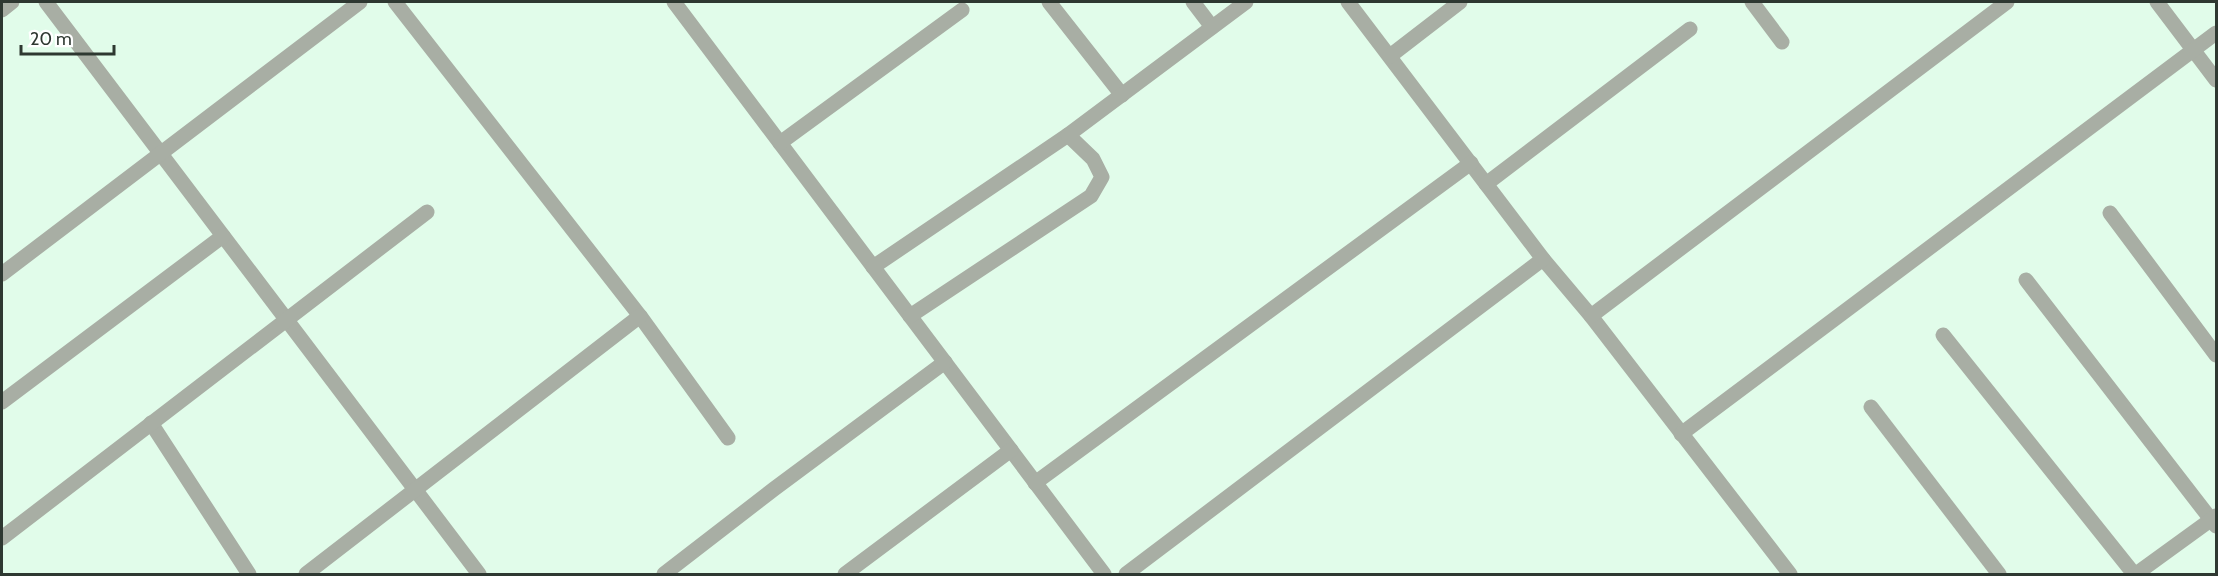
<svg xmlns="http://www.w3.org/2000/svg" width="2218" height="576" font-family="Cabin,sans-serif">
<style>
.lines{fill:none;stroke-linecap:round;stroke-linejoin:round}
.minor{stroke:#a8aea4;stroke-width:15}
</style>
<rect width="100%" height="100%" fill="#e1fcea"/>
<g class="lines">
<!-- minor -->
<g class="minor">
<polyline points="46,2 479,574"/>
<polyline points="395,2 640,316 728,438"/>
<polyline points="674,2 1104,574"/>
<polyline points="1049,2 1122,95"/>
<polyline points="1193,2 1212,27"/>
<polyline points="1348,2 1543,259 1591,316 1790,574"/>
<polyline points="1752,2 1782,42"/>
<polyline points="2157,2 2216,80"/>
<polyline points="2,10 12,2"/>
<polyline points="1390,56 1460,2"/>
<polyline points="780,143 962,10"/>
<polyline points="1486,184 1690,29"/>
<polyline points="2110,213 2216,355"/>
<polyline points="873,267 1068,135"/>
<polyline points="2,274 360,2"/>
<polyline points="2026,280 2216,526"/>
<polyline points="910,316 1091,196 1102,177 1093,159 1068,135 1246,2"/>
<polyline points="1591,316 2007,2"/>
<polyline points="1943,335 2134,574"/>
<polyline points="2,402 223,236"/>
<polyline points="1871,407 1999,574"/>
<polyline points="151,423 249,574"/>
<polyline points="1681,434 2216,33"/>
<polyline points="1035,483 1471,163"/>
<polyline points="2,538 427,212"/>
<polyline points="306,574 640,316"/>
<polyline points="664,574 774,489 945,362"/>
<polyline points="845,574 1011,450"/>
<polyline points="1126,574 1543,259"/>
<polyline points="2136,574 2216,516"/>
</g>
</g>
<!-- border -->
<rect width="2218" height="576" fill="none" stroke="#2e3831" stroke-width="6"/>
<!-- scale -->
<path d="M21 45v9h93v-9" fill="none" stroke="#2e3831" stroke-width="3"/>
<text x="30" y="45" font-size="18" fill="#2e3831" stroke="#ffffff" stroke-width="4.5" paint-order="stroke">20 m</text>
</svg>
